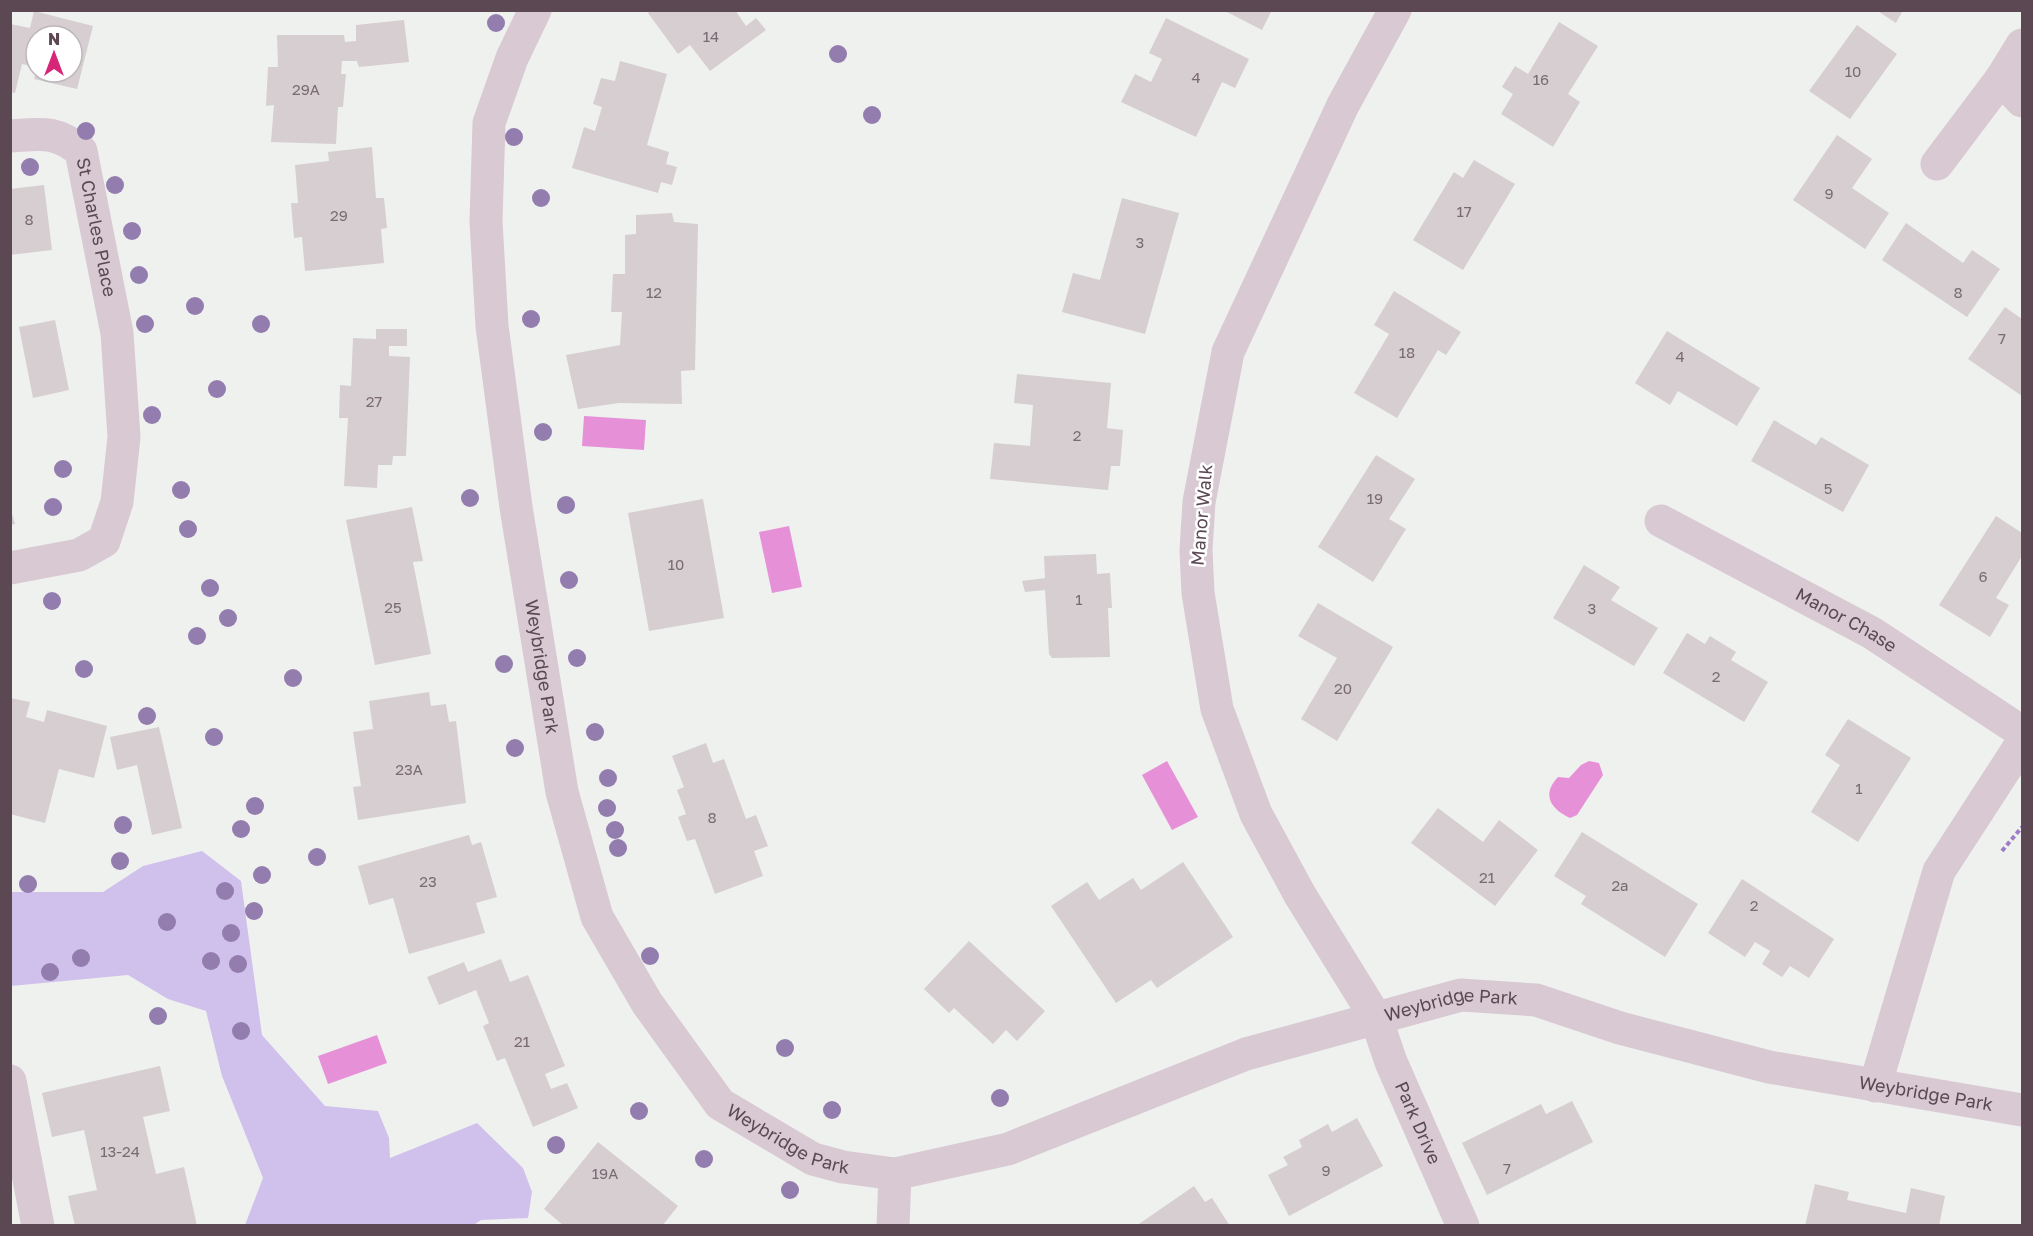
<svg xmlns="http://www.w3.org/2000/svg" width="2033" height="1236" font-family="'Golos Text',sans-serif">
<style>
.green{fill:#d0c0ec}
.water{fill:#e690d7}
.building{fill:#d6ced1}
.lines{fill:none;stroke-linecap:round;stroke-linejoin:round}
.path{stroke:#9f7bc7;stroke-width:4;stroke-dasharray:4.5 3;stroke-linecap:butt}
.street{stroke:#d8c9d2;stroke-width:33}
.tree{fill:#937cae}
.labels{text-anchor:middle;stroke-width:5;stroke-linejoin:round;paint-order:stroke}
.number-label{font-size:15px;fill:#7a6a72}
.street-label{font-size:18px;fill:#5b4853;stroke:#fff}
</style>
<rect width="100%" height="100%" fill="#eff1ef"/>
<!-- green -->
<polygon class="green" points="202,851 241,881 262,1035 325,1106 378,1111 389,1138 390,1158 477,1123 523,1168 532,1192 528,1218 481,1220 472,1226 245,1225 263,1178 222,1076 206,1011 168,999 128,975 11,986 11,892 103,892 143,866"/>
<!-- water -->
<g class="water">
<polygon points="584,416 646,420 644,450 582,446"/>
<polygon points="789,526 802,587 772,593 759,532"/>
<polygon points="1167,761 1198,817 1172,830 1142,775"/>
<path d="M1589,761L1599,763L1603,775L1577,815L1570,818C1551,809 1541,795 1558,777L1569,778L1581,765Z"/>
<polygon points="377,1035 387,1063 328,1084 318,1056"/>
</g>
<!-- building -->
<g class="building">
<polygon points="652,10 735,10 746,26 756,18 766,30 710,71 690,45 678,54 648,13"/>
<polygon points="1223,10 1272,10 1262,30"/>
<polygon points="1876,10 1903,10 1896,23"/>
<polygon points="34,11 93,26 77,89 34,79 36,72 72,72 72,36 36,36 36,67 22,64 15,93 10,92 10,24 30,28"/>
<polygon points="1166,18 1249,59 1235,88 1222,82 1196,137 1121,102 1135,74 1151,82 1162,59 1149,53"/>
<polygon points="404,20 409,62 359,67 357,61 342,61 341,74 346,74 343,107 338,107 336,144 271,142 274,105 266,106 268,67 278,67 277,35 344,35 345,42 356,41 356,25"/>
<polygon points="1559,22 1598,46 1568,94 1580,102 1553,147 1501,114 1513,94 1502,87 1515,66 1528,74"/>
<polygon points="1857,25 1897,54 1850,119 1809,91"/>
<polygon points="620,61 667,74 647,145 669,152 666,164 677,167 672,185 661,182 658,193 572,168 584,127 595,131 602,107 593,104 601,78 615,81"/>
<polygon points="1837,135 1872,159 1852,188 1889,213 1865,249 1793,200"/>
<polygon points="372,147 376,198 384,198 387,228 381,229 384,263 305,271 302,237 294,238 291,203 298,203 295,165 329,161 328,152"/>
<polygon points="1474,160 1515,184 1463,270 1413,240 1454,172 1463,178"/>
<polygon points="44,185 52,250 10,255 10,189"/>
<polygon points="1122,198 1179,213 1145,334 1062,312 1073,273 1100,280"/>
<polygon points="672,213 674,222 698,224 695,370 681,371 682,404 619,403 578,409 566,355 620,345 622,312 611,312 613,274 625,274 625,235 636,234 636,215"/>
<polygon points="1906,223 1963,263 1972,250 2000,269 1967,317 1882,260"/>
<polygon points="1394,291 1461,332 1446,355 1438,350 1397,418 1354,393 1389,334 1374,325"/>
<polygon points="2005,307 2022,319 2022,396 1968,359"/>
<polygon points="55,320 69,390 33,398 19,327"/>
<polygon points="376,329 407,329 407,346 389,346 389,356 410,357 406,456 393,456 392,465 378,465 377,488 344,486 348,418 339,418 340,385 351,386 353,338 376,339"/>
<polygon points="1667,331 1760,388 1737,426 1678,391 1670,405 1635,383"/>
<polygon points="1017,374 1111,383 1107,428 1123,430 1120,466 1111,466 1108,490 990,479 994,443 1030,446 1033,405 1014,403"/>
<polygon points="1774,420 1816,445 1821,437 1869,465 1843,512 1751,461"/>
<polygon points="1376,455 1415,479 1389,519 1406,529 1373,582 1318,547"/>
<polygon points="703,499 724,618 649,631 628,513"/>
<polygon points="10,507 15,524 10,525"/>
<polygon points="412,507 423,561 413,562 431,654 375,665 346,520"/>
<polygon points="1996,516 2022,533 2022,556 1996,598 2009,605 1990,637 1939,605"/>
<polygon points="1096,554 1097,574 1110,573 1112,608 1108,608 1110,657 1052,658 1049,654 1045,590 1025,592 1022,581 1045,578 1044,556"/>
<polygon points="1584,565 1620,587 1611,600 1658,628 1634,666 1553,618"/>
<polygon points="1318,603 1393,647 1337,741 1301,719 1337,658 1298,636"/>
<polygon points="1687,633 1705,644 1710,636 1736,652 1731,660 1768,682 1744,722 1663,673"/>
<polygon points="429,692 431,706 446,704 449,722 456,721 466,803 358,820 353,787 361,786 353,732 373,729 369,701"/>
<polygon points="10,698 30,702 26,717 44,722 47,710 107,726 94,778 59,769 45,823 10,814"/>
<polygon points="1848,719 1911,758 1858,842 1811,812 1840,765 1825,755"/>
<polygon points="159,727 182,828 152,835 137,765 117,770 110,737"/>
<polygon points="706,743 713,763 724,759 746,819 756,815 768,846 754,851 763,876 715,894 695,839 687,841 678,817 686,814 677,790 684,787 672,756"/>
<polygon points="1438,808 1483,842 1499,820 1538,850 1495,906 1411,843"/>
<polygon points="1582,832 1698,904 1665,957 1581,904 1586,896 1554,876"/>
<polygon points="469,835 472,845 481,842 497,897 476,903 485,933 409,954 393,898 369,905 358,866"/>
<polygon points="1183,862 1233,937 1157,988 1151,980 1116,1003 1051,906 1087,882 1099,900 1133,878 1141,890"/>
<polygon points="1742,879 1834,939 1809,978 1790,966 1782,977 1762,964 1770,951 1755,942 1745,957 1708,933"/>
<polygon points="969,941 1045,1011 1017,1041 1006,1030 993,1044 954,1008 949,1013 924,989"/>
<polygon points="501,959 510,982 528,975 565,1066 545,1074 551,1089 567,1083 578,1108 533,1127 505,1058 497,1061 483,1026 489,1023 476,990 439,1005 427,977 464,962 468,972"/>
<polygon points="160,1066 170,1111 143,1117 156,1174 184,1167 197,1226 75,1226 68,1196 97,1190 84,1130 52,1137 42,1093"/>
<polygon points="1572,1101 1593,1142 1487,1195 1462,1143 1541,1104 1546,1114"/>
<polygon points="1357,1118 1383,1166 1289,1216 1268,1175 1288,1165 1283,1157 1302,1147 1299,1140 1328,1124 1332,1132"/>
<polygon points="598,1142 678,1206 662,1226 564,1226 544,1209"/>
<polygon points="1815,1184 1849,1192 1847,1200 1906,1213 1911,1188 1945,1196 1939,1226 1805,1226"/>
<polygon points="1194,1186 1205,1202 1212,1198 1230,1226 1136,1226"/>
</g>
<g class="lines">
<!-- path -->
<polyline class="path" points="2002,851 2022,827"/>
<!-- street -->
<g class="street">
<path id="s1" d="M535,10L512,58L489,123L486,221L492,326L516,507L562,792L597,917L647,1003L720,1104L813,1159L843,1167L895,1174L1008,1149L1246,1054L1461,995L1536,1000L1620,1028L1769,1067L2022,1110"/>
<path id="s2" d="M1395,10L1343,105L1228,352L1199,502L1196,550L1198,593L1217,709L1256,814L1300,895L1376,1018L1391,1062L1463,1226"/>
<polyline points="2001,79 2022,45"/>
<path id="s3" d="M10,136C42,134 55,130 81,151L117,333L124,437L117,502L104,541L79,555L10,568"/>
<polyline points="1937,164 2001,79 2022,101"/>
<path id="s4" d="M1661,521L1872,633L2022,732"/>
<polyline points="10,1081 38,1226"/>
<polyline points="1875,1086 1939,871 2022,743"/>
<polyline points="893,1226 895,1174"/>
</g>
</g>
<!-- trees -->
<g class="tree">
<circle cx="496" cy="23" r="9"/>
<circle cx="838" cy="54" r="9"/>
<circle cx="872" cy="115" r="9"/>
<circle cx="86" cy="131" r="9"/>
<circle cx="514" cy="137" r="9"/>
<circle cx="30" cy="167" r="9"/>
<circle cx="115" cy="185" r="9"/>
<circle cx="541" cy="198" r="9"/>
<circle cx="132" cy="231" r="9"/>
<circle cx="139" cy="275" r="9"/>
<circle cx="195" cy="306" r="9"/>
<circle cx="531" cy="319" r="9"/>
<circle cx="145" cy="324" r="9"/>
<circle cx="261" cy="324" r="9"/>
<circle cx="217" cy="389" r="9"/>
<circle cx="152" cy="415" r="9"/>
<circle cx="543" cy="432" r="9"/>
<circle cx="63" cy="469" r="9"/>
<circle cx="181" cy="490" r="9"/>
<circle cx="470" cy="498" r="9"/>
<circle cx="566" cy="505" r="9"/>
<circle cx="53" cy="507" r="9"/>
<circle cx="188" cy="529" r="9"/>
<circle cx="569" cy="580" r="9"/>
<circle cx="210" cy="588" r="9"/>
<circle cx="52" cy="601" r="9"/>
<circle cx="228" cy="618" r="9"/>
<circle cx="197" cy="636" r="9"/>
<circle cx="577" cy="658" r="9"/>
<circle cx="504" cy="664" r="9"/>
<circle cx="84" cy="669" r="9"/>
<circle cx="293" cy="678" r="9"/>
<circle cx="147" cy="716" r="9"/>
<circle cx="595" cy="732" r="9"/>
<circle cx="214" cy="737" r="9"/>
<circle cx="515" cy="748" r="9"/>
<circle cx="608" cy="778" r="9"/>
<circle cx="255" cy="806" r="9"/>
<circle cx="607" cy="808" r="9"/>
<circle cx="123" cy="825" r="9"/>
<circle cx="241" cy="829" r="9"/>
<circle cx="615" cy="830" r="9"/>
<circle cx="618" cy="848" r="9"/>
<circle cx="317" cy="857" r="9"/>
<circle cx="120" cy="861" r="9"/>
<circle cx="262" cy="875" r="9"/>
<circle cx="28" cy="884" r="9"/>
<circle cx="225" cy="891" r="9"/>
<circle cx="254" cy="911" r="9"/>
<circle cx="167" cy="922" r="9"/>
<circle cx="231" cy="933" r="9"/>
<circle cx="650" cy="956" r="9"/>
<circle cx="81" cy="958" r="9"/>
<circle cx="211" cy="961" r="9"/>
<circle cx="238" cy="964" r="9"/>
<circle cx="50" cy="972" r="9"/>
<circle cx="158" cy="1016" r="9"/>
<circle cx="241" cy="1031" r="9"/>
<circle cx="785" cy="1048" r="9"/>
<circle cx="1000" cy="1098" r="9"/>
<circle cx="832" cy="1110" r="9"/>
<circle cx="639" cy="1111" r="9"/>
<circle cx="556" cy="1145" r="9"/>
<circle cx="704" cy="1159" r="9"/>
<circle cx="790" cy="1190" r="9"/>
</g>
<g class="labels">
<!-- number labels -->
<g class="number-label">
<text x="711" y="42">14</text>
<text x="1853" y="77">10</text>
<text x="1196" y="83">4</text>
<text x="1541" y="85">16</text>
<text x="306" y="95">29A</text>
<text x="1829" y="199">9</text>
<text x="1464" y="217">17</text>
<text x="339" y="221">29</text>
<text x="29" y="225">8</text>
<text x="1140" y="248">3</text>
<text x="654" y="298">12</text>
<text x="1958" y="298">8</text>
<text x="2002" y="344">7</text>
<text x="1407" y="358">18</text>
<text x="1680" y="362">4</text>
<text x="374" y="407">27</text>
<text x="1077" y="441">2</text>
<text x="1828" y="494">5</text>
<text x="1375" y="504">19</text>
<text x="676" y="570">10</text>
<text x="1983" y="582">6</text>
<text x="1079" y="605">1</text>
<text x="393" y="613">25</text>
<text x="1592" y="614">3</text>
<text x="1716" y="682">2</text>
<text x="1343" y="694">20</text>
<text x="409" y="775">23A</text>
<text x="1859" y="794">1</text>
<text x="712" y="823">8</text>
<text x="1487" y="883">21</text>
<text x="428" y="887">23</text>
<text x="1620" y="891">2a</text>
<text x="1754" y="911">2</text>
<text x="522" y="1047">21</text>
<text x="120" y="1157">13-24</text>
<text x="1507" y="1174">7</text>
<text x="1326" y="1176">9</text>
<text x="605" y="1179">19A</text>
</g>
<!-- street labels -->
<g class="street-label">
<text dy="6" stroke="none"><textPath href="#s3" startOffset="153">St Charles Place</textPath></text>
<text transform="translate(1202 515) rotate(-85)" y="6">Manor Walk</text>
<text dy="6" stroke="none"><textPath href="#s4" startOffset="210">Manor Chase</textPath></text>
<text dy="6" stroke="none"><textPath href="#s1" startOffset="670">Weybridge Park</textPath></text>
<text dy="6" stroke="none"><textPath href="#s1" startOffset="1926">Weybridge Park</textPath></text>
<text dy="6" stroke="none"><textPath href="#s1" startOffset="2414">Weybridge Park</textPath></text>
<text dy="6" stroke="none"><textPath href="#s2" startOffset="1204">Park Drive</textPath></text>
<text dy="6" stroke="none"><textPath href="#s1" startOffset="1228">Weybridge Park</textPath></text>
</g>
</g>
<!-- border -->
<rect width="2033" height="1236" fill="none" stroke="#5b4853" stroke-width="24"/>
<!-- north arrow -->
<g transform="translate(54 54)"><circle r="28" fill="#ffffff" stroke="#bdb6ba" stroke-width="1.5"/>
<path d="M0-4.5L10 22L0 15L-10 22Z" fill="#d52678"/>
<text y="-9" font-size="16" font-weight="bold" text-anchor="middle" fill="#5b4853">N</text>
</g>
</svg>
